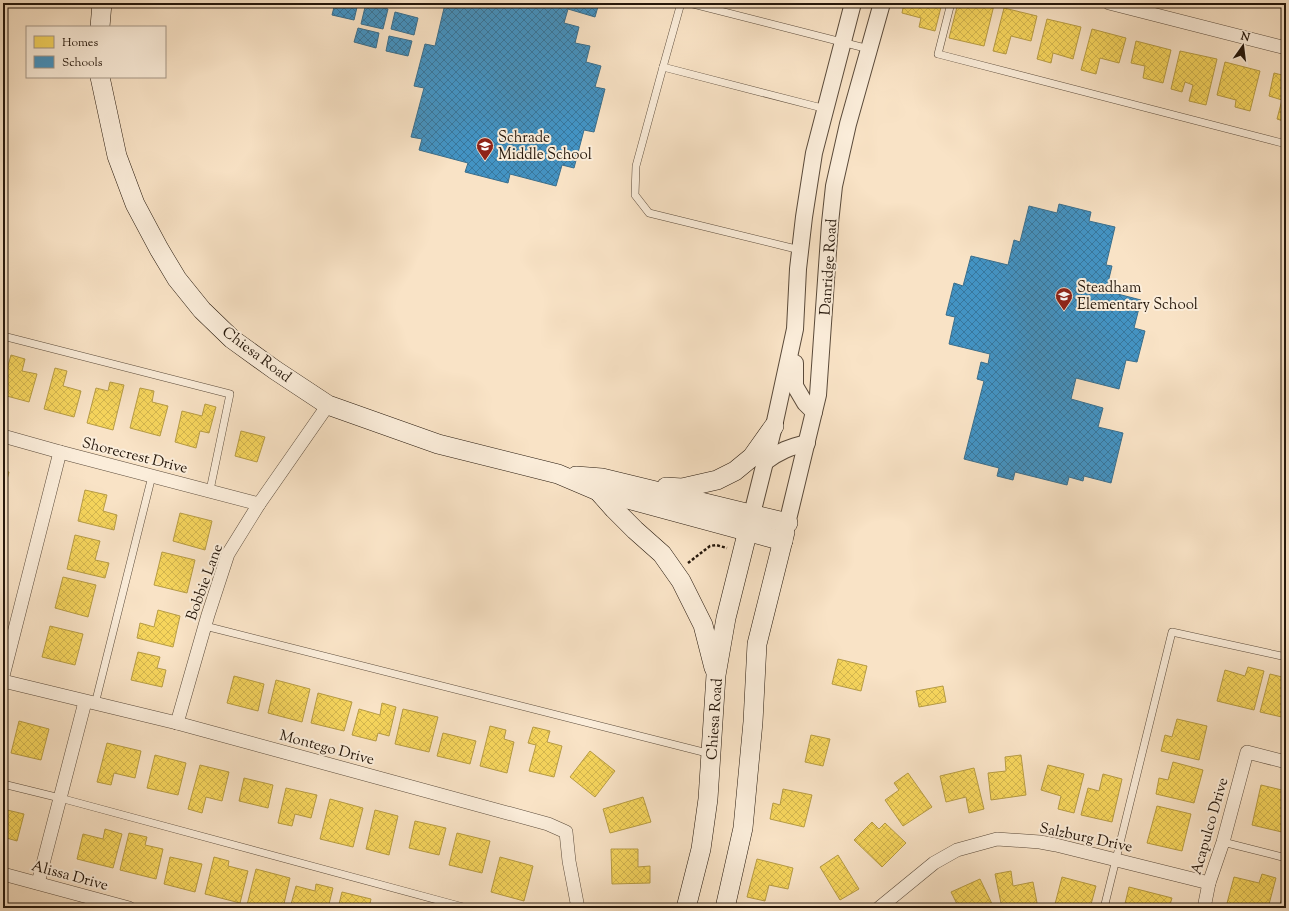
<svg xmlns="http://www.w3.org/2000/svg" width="1289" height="911" font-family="'Sorts Mill Goudy',serif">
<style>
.homes{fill:url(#homes-cross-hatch);stroke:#b79c44}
.schools{fill:url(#schools-cross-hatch);stroke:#3a6e8c}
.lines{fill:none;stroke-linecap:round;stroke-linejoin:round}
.service-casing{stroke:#5a4a3a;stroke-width:8}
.minor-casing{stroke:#5a4a3a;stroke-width:14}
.tertiary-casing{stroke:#5a4a3a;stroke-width:18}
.secondary-casing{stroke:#25170b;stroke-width:20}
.path{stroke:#25170b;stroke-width:2.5;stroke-dasharray:3 2;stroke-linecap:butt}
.service{stroke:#fbedda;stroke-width:7}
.minor{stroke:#fbedda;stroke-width:13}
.tertiary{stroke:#fbedda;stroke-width:16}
.secondary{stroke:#fbedda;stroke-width:19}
.labels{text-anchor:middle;stroke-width:4;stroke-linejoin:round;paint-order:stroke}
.poi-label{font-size:15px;fill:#25170b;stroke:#fbedda;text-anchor:start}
.street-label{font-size:15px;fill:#25170b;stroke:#fbedda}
</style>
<defs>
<pattern id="homes-cross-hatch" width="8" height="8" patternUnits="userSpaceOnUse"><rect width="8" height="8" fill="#f6d55c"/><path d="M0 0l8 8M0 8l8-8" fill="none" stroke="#d3b64f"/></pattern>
<pattern id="schools-cross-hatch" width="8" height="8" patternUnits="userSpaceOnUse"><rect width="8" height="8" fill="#4393c3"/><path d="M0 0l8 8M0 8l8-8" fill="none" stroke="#38779d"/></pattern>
</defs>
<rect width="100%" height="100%" fill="#f9e3c6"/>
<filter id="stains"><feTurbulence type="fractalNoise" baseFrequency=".005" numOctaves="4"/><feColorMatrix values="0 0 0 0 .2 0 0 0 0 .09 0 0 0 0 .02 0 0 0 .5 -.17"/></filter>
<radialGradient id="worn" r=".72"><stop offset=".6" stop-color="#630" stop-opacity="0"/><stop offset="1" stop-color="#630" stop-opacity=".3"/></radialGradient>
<!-- homes -->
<g class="homes">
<polygon points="904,3 942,3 935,31 919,27 921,18 902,13"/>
<polygon points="958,3 985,3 994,5 984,46 949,38"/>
<polygon points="1268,3 1286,3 1286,7"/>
<polygon points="1004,8 1037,16 1031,41 1011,36 1006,54 993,51"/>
<polygon points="1047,19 1081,27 1073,59 1053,53 1051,63 1037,59"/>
<polygon points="1092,29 1126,38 1119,63 1100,58 1096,74 1081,70"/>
<polygon points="1136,41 1171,50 1163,83 1143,78 1145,66 1131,63"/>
<polygon points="1180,51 1217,59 1206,105 1189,101 1193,85 1185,82 1182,92 1171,89"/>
<polygon points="1225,62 1260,71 1250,111 1235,107 1236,100 1217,95"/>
<polygon points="1274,73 1286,76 1286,122 1277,119 1282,100 1269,96"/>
<polygon points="11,355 25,359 22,371 37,374 29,402 3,395 3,384"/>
<polygon points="55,368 67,371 63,386 81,391 74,417 44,409"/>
<polygon points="110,382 124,385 113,430 87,423 96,388 108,391"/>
<polygon points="140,388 154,391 152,402 168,406 160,436 130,428"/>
<polygon points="205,404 216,407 209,433 200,431 196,448 175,442 182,411 202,416"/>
<polygon points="241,431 265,437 257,462 235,456"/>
<polygon points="3,471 9,472 3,495"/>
<polygon points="85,490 107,495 103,511 117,515 114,530 78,521"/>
<polygon points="180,513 212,521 205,550 173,541"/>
<polygon points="75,535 100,541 95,560 109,563 105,578 67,569"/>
<polygon points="162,552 195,560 187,593 154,585"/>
<polygon points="63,577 96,585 88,617 55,608"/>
<polygon points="158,610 180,616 173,647 137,638 140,623 154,627"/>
<polygon points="50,626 83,634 75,665 42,657"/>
<polygon points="138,652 160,657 157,668 166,670 162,687 131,680"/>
<polygon points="838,659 867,666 861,691 832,684"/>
<polygon points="1248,667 1264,671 1254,710 1217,701 1225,670 1245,676"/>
<polygon points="1270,674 1286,678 1283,690 1286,690 1286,718 1260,712"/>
<polygon points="234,676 264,684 258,711 227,703"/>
<polygon points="276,680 310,689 302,722 268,713"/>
<polygon points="943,686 946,702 919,707 916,691"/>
<polygon points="318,693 352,702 344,731 311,723"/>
<polygon points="382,703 396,707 389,736 378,733 376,741 352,735 359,709 380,715"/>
<polygon points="403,709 438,717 429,752 395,744"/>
<polygon points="1177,719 1207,726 1199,760 1161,751 1165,735 1172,737"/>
<polygon points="19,721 49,729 41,760 11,753"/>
<polygon points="490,726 506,730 504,739 514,742 507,773 480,766"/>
<polygon points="533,727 550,731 547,742 562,746 554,777 529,771 536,745 528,743"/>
<polygon points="443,733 476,741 470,764 437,756"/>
<polygon points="811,735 830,739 823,766 805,762"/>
<polygon points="107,743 141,751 135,778 114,773 111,785 97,782"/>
<polygon points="590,751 615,771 595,797 570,777"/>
<polygon points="155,755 186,763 178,795 147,788"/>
<polygon points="1021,755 1026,795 991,800 988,773 1006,771 1005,757"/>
<polygon points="1173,762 1203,770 1194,803 1156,794 1159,778 1168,780"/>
<polygon points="200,765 229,772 222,801 206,797 202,813 188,809"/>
<polygon points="1048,765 1084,774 1074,813 1058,809 1061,796 1041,790"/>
<polygon points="974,768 984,809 969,813 966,797 946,802 940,776"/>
<polygon points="908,773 932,807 903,826 885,800 899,790 894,783"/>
<polygon points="1103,774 1122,779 1112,822 1081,815 1088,788 1099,791"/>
<polygon points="244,778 273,785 268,808 239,801"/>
<polygon points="1261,785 1286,791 1286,833 1252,825"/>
<polygon points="286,788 317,795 311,818 295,814 292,826 278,823"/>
<polygon points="783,789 812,795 804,827 770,819 773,803 780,805"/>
<polygon points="643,797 651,822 610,833 603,809"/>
<polygon points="330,799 363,808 353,847 320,839"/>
<polygon points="1157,806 1191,814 1182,851 1147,843"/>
<polygon points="3,809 24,814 17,841 3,837"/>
<polygon points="375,810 398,816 389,855 366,849"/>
<polygon points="415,821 446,828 439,855 409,848"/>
<polygon points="872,822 879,829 885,823 906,843 882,867 854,840"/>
<polygon points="105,829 122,834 113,868 77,859 83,834 103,839"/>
<polygon points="129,833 147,837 145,845 163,849 156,879 120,870"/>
<polygon points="457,833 490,841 482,873 449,865"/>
<polygon points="611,849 638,849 638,867 650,866 650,883 612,884"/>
<polygon points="838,855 859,889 840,900 820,867"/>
<polygon points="170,857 202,864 195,892 164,884"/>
<polygon points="214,857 229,861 228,866 248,871 240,903 205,894"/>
<polygon points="500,857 533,866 524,901 491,892"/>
<polygon points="757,859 793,868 788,889 769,885 765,901 747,897"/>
<polygon points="256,869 290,878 283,908 259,908 247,905"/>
<polygon points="1011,871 1013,886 1033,882 1038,908 1002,908 995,874"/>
<polygon points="1262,874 1276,878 1268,908 1231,908 1226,907 1234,877 1259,883"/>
<polygon points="1062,877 1096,886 1090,908 1054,908"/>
<polygon points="980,879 994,908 959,908 951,892"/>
<polygon points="316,884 333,888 328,908 290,908 296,886 315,891"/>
<polygon points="1286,884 1286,908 1279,908"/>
<polygon points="1129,887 1172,898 1169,908 1124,908"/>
<polygon points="342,892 371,899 369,908 338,908"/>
</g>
<!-- schools -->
<g class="schools">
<polygon points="335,3 358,3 354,20 332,15"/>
<polygon points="366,3 388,9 383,29 361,24"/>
<polygon points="458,3 599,3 595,17 568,9 564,23 579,27 575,43 590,46 586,62 601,66 595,87 605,89 594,132 584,130 574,168 562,165 556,186 510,174 508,183 465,172 468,163 419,150 422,139 411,137 424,88 414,86 425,44 435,46 445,4 457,7"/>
<polygon points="395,12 418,18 414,35 391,29"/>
<polygon points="358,28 379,33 376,48 354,42"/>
<polygon points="389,36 412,41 408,56 386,51"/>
<polygon points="1059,204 1091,212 1089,221 1115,227 1106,265 1112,266 1106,291 1141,300 1134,328 1145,331 1137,362 1126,360 1119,389 1076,378 1071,399 1103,408 1098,427 1123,433 1111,483 1084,476 1083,481 1069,477 1067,485 1015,472 1013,480 997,476 999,468 964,459 984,381 977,379 981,362 988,364 990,354 949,344 955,317 946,315 954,283 963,286 971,256 1008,265 1014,240 1020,242 1029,206 1057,213"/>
</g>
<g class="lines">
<!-- service casing -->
<g class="service-casing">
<g id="service">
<polyline points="681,3 663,67 826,109"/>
<polyline points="689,3 869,49"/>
<polyline points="951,3 938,54 1286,144"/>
<polyline points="663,67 636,166 635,195 649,213 800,250"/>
<polyline points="3,336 230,394 210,490"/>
<polyline points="205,626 711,754"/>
<polyline points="95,704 152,476"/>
<polyline points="3,784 60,798 467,908"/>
<polyline points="1223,842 1286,858"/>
<polyline points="1104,908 1172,632 1286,657"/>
</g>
</g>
<!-- minor casing -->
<g class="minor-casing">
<g id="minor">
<polyline points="1109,3 1286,48"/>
<polyline points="3,436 60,452 259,504"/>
<polyline points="3,676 60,452"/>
<polyline points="3,681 177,723 548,824 566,832 569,861 578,908"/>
<polyline points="177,723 208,615 228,554 259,504 328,405"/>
<polyline points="3,874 129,908"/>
<polyline points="38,883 85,702"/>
<polyline points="879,908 934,863 957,850 997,839 1040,842 1056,845 1209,883"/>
<polyline points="1204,908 1209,883 1223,842 1247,752 1286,762"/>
</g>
</g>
<!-- tertiary casing -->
<g class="tertiary-casing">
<g id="tertiary">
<polyline points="795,363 795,386 805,403 814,412"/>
<path d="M765,462C779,451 790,447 807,443"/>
<polyline points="752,514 774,426 795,329 798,269 804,217 814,153 853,3"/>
<polyline points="785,532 818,395 830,223 834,186 848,124 882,3"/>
</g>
</g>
<!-- secondary casing -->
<g class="secondary-casing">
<g id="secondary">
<polyline points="100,27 102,3"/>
<polyline points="100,77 117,156 135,204 159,249 177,279 202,310 232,339 275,370 328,405 438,444 558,474 598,491 783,541"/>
<polyline points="576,476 602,478 788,523"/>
<polyline points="666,487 682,488 717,480 735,471 752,457 774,426"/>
<polyline points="598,491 614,509 635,530 662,554 681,581 703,625 714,668"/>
<polyline points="686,908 701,849 708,799 716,675 726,618 752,514"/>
<polyline points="725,908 743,828 753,722 757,644 785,532"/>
</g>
</g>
<!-- path -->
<polyline class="path" points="688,563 710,546 716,545 727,548"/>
<!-- service -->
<use href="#service" class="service"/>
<!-- minor -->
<use href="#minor" class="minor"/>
<!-- tertiary -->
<use href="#tertiary" class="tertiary"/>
<!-- secondary -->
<use href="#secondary" class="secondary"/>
</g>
<!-- icons -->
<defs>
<g id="school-pin" transform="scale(0.9)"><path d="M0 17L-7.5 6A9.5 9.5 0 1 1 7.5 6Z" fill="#8f2418" stroke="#fbedda"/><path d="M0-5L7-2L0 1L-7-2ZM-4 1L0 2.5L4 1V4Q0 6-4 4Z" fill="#fff"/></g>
</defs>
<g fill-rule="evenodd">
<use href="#school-pin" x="485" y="146"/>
<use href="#school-pin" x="1064" y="296"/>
</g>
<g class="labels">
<!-- poi labels -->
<g class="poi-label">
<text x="498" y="142">Schrade<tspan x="498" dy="17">Middle School</tspan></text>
<text x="1077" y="292">Steadham<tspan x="1077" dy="17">Elementary School</tspan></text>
</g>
<!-- street labels -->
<g class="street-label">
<text transform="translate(828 267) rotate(-86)" y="5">Danridge Road</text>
<text transform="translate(257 354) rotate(37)" y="5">Chiesa Road</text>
<text transform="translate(135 455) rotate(14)" y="5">Shorecrest Drive</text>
<text transform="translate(204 582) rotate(-70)" y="5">Bobbie Lane</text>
<text transform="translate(714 719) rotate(-86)" y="5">Chiesa Road</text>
<text transform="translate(327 747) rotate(15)" y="5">Montego Drive</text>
<text transform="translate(1209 826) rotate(-74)" y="5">Acapulco Drive</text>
<text transform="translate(1086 837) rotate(12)" y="5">Salzburg Drive</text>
<text transform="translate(70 875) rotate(15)" y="5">Alissa Drive</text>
</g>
</g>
<!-- margin -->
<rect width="1289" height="911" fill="none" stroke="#f9e3c6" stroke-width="16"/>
<rect x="4" y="4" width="1281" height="903" fill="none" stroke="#25170b" stroke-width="2"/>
<rect x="8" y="8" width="1273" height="895" fill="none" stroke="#25170b"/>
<!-- legend -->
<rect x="26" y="26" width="140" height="52" fill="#fbedda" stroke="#a59787"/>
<rect x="34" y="36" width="20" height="12" fill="#f6d55c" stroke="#a59787"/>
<text x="62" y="46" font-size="12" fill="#25170b">Homes</text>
<rect x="34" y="56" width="20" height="12" fill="#4393c3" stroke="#a59787"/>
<text x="62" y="66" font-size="12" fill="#25170b">Schools</text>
<!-- north arrow -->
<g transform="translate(1243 46) rotate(14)" stroke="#fbedda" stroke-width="3" paint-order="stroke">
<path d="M0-3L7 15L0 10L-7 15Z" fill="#25170b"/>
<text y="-6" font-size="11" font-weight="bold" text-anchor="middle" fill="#25170b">N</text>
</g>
<rect width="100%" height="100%" filter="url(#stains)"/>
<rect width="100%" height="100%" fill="url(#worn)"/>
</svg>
